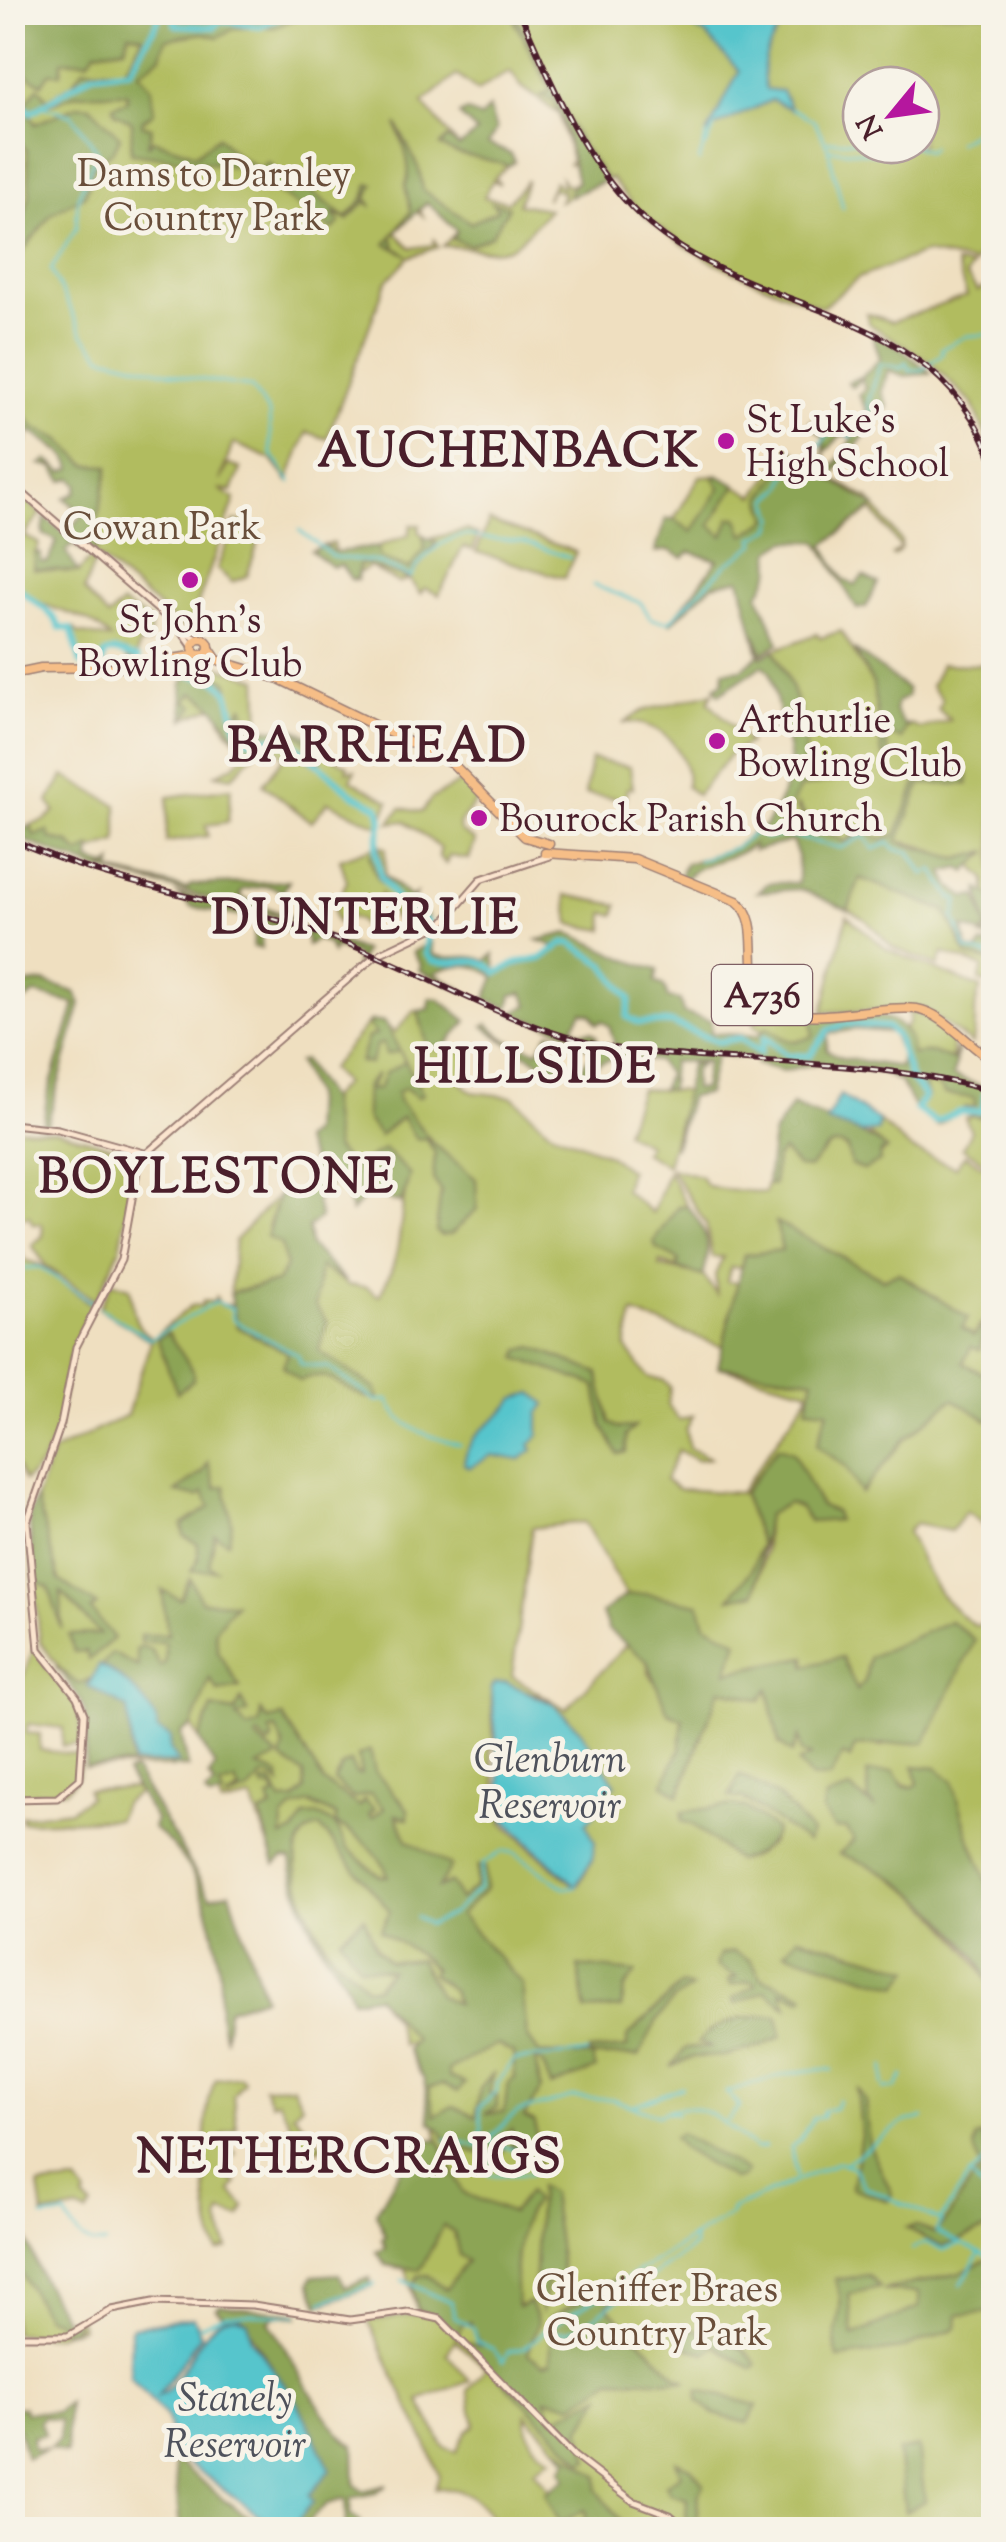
<svg xmlns="http://www.w3.org/2000/svg" width="1006" height="2542" font-family="'Sorts Mill Goudy',serif">
<style>
.green{fill:#b1bc5e;stroke:#7e6e44;stroke-width:2.5;fill-rule:evenodd}
.forest{fill:#8ca455;stroke:#6b6240;stroke-width:2.5;fill-rule:evenodd}
.water{fill:#57c5cc;stroke:#50727c;stroke-width:2.5}
.lines{fill:none;stroke-linecap:round;stroke-linejoin:round}
.stream{stroke:#57c5cc;stroke-width:2.5}
.river{stroke:#57c5cc;stroke-width:6}
.secondary-casing{stroke:#9c7f76;stroke-width:9}
.primary-casing{stroke:#9c7f76;stroke-width:11}
.secondary{stroke:#fbe5cf;stroke-width:5}
.primary{stroke:#f6be87;stroke-width:8}
.rail-casing{stroke:#4a1f2b;stroke-width:6}
.rail{stroke:#f7f3e8;stroke-width:2.5;stroke-dasharray:8;stroke-linecap:butt}
.poi-dot{fill:#b5179e;stroke:#f7f3e8;stroke-width:4}
.labels{text-anchor:middle;stroke-width:10;stroke-linejoin:round;paint-order:stroke}
.shield{fill:#f7f3e8;stroke:#7e5f64;stroke-width:2.5}
.shield-label{font-size:35px;font-weight:bold;fill:#4a1f2b}
.park-label{font-size:38px;fill:#694e3a;stroke:#f7f3e8}
.poi-label{font-size:38px;fill:#4a1f2b;stroke:#f7f3e8;text-anchor:start}
.water-label{font-size:40px;font-style:italic;fill:#4e515b;stroke:#f7f3e8}
.district-label{font-size:48px;font-weight:bold;letter-spacing:2.5px;fill:#4a1f2b;stroke:#f7f3e8}
</style>
<rect width="100%" height="100%" fill="#f7f3e8"/>
<filter id="ink" filterUnits="userSpaceOnUse"><feTurbulence type="fractalNoise" baseFrequency=".01" numOctaves="2"/><feDisplacementMap in="SourceGraphic" scale="20" xChannelSelector="R" yChannelSelector="G"/><feConvolveMatrix kernelMatrix="1 2 1 2 8 2 1 2 1" color-interpolation-filters="sRGB"/></filter>
<filter id="wash" filterUnits="userSpaceOnUse"><feTurbulence type="fractalNoise" baseFrequency=".0048" numOctaves="4" result="noise"/><feDisplacementMap in="SourceGraphic" scale="40" xChannelSelector="R" yChannelSelector="G"/><feGaussianBlur stdDeviation="2.25" result="paint"/><feColorMatrix in="noise" values="0 0 0 0 0 0 0 0 0 0 0 0 0 0 0 0 0 1.4 0 .05"/><feComposite in="paint" operator="in"/></filter>
<g filter="url(#wash)">
<rect width="100%" height="100%" fill="#efdfc0"/>
<!-- green -->
<g class="green">
<path d="M13,13H993V225L983,237L975,263L924,253L858,278L822,307C747,278 663,250 611,178L559,201L563,193L552,188L546,200L554,181L563,189L561,178L568,186L577,182L573,164H567L572,162L559,114L522,87L510,71L477,91L457,75L423,103L459,147L465,144L507,160L508,166L494,178L500,184L492,181L484,197L508,202L527,180L518,204L549,209C500,265 512,249 443,246L457,231L427,202L420,210L423,216L415,211L396,233L411,248L433,245L434,240L438,247L409,257L386,282L327,439L307,432L288,481L271,459L233,443L220,481L229,464L241,469L232,491L219,489L235,499L192,620L187,619L183,628L67,531L83,515L65,498L76,493L78,485L69,458L34,432L28,433L26,443L13,441ZM861,85H921V145H861Z"/>
<polygon points="956,264 972,266 966,276 978,291 993,282 993,454 973,404 929,361 869,324 866,313 892,322 967,296"/>
<path d="M789,447L813,468L869,499L901,541C902,549 899,552 893,556L892,555L901,548L872,510L828,542L773,540L740,578L712,585L670,624L718,560L690,552L683,558L669,550L655,552L666,519H674L700,476L717,475L755,496Z"/>
<path d="M12,488L41,514L24,536L39,543L34,569L78,572L92,557L95,560L84,591L108,617L122,604L151,621L149,643L139,644L135,661H128L125,652L104,654L103,661L81,662L73,627L78,633L110,639C83,605 38,618 13,578Z"/>
<polygon points="235,521 252,523 260,537 247,576 232,582 217,569"/>
<polygon points="489,521 576,552 564,578 476,552"/>
<polygon points="411,525 420,525 419,532 428,539 467,530 478,535 473,550 463,547 439,595 425,588 420,594 409,579 399,583 370,567 357,574 357,580 351,579 341,565 332,567 311,551 333,543 335,552 365,551 409,535"/>
<path d="M841,631L873,684L886,751L884,734L897,735L912,725L919,729L950,720L938,709L942,699L931,686L941,664L993,665V897H986V879L971,865L988,853C942,868 938,844 898,842L921,783L968,784L967,774L918,779L897,834L881,839L855,833L846,842L809,822L796,806L806,825L801,834L779,827L800,788L867,772L805,780C800,767 807,756 805,741C802,710 789,678 774,650L817,634L820,638Z"/>
<polygon points="208,663 258,679 260,728 283,730 287,725 309,736 309,744 348,766 347,771 355,770 351,780 389,801 379,826 328,802 311,822 263,784 285,756 273,746 260,747 232,777 216,774 233,766 247,751 227,730 215,706 184,719 182,685 188,675 206,677"/>
<path d="M713,692L709,702L749,743L730,755L697,795L686,787C691,748 655,718 623,723L643,711Z"/>
<polygon points="591,759 630,767 633,788 627,788 625,799 585,794"/>
<polygon points="64,776 117,805 117,842 79,854 69,843 51,839 47,832 36,837 30,834 31,825 44,821 55,811 48,802"/>
<polygon points="463,781 477,800 459,824 460,831 475,841 469,859 449,856 446,864 439,857 440,848 405,821 389,823 401,808 422,812 431,799"/>
<polygon points="231,788 228,822 206,825 208,836 166,842 168,797"/>
<path d="M380,845L386,848L385,875L411,898L415,895L411,907L426,914L415,920L412,929L419,932L411,936L393,917L381,893L364,928L359,920L344,915L338,923C328,908 341,896 347,881L340,859Z"/>
<path d="M860,878L946,911C961,935 961,959 993,962V985L979,981L983,967L943,953L938,966L892,947L866,920L848,910Z"/>
<polygon points="566,895 618,905 615,915 605,913 604,930 574,925 570,923"/>
<path d="M847,916L888,950L981,988C970,1009 979,1024 972,1044L924,1009L823,1012Z"/>
<path d="M761,997L764,1002L812,1018L813,1036C793,1046 784,1040 767,1027L763,1031L754,1025Z"/>
<path d="M414,1011H418L427,1044L470,1053L460,1081L472,1092L513,1097L549,1130L609,1155L629,1170L624,1190L652,1213L668,1171L687,1206H678L657,1248L679,1260L677,1268L660,1262L659,1266L703,1276L717,1294L715,1275L723,1257H712L706,1224L670,1168L701,1176L706,1185C725,1192 743,1189 764,1193L767,1184H773L776,1158L783,1151L798,1166C815,1160 823,1147 838,1143L869,1165L886,1150L869,1134L879,1121L912,1150L955,1167L965,1155L993,1172V1379L963,1363L971,1346L980,1349L982,1322L974,1336L962,1329L967,1318L899,1273L883,1279L777,1223L782,1250L744,1255L741,1268L731,1267L727,1281L737,1283L723,1347L633,1313L626,1348L648,1377L663,1380L670,1387L668,1405L679,1420L693,1416L686,1430L689,1448L710,1458L696,1460L678,1450L665,1480L678,1489L740,1493L808,1395V1390L718,1367L814,1379L812,1390L828,1409L817,1445L846,1467L861,1492L904,1440L953,1399L993,1423V1532L966,1511L951,1531L915,1524L907,1532C931,1578 930,1592 975,1626L984,1624L993,1640V1895L968,1834L953,1782L913,1787L868,1773L869,1801L876,1809L846,1828L855,1840L840,1853C910,1875 958,1929 993,1990V2529H501C481,2505 469,2484 435,2490L439,2475L428,2447L368,2321L418,2314L406,2269L386,2265L377,2252L386,2248L382,2238L386,2236L376,2213L416,2142L438,2139L429,2088L407,2049L412,2043L402,2045L395,2021L377,1996H358C333,1951 297,1913 296,1857L273,1858L252,1799L222,1805L217,1795L209,1799L205,1794L215,1785L209,1777L215,1767L192,1727L181,1733L188,1767H85L87,1718L83,1700L40,1642L30,1534L36,1497L53,1452L127,1415L151,1341L99,1308L112,1282L130,1288C133,1307 133,1330 153,1338L192,1305L202,1306L203,1301L214,1302L216,1297L220,1305H230L318,1351L327,1322L315,1306L320,1266L348,1285L366,1287L379,1296C407,1248 396,1222 409,1174C348,1167 328,1170 329,1099L344,1083L330,1069L370,1021L384,1022L394,1033ZM793,1453L820,1506L788,1503L766,1515L765,1551L755,1593L731,1597L751,1571L761,1545L743,1494ZM584,1522L626,1595L647,1594L738,1641L726,1672L805,1657V1666L835,1661L857,1691L866,1681L913,1743L898,1740L880,1747L874,1742L855,1746L843,1755L799,1762L812,1756L799,1734L779,1743L775,1705L768,1688L760,1700L720,1689L680,1794L663,1784L680,1750L683,1719L649,1673L647,1661L627,1644L566,1709L512,1676L532,1528ZM505,1682C517,1689 529,1691 541,1696C564,1706 609,1765 612,1788L603,1793L600,1807L586,1824C594,1852 596,1861 576,1887L503,1823L490,1747H494L491,1688ZM718,1807L771,1842L752,1857L737,1861L692,1823ZM455,2340L486,2368L468,2390L475,2425L466,2432L456,2452L444,2447L419,2400L470,2381L447,2354ZM526,2415L561,2450L589,2489L546,2492L550,2490L534,2470L552,2458C533,2446 527,2439 526,2415Z"/>
<polygon points="909,1012 927,1017 953,1038 951,1060 936,1054 912,1055 902,1030 909,1024"/>
<polygon points="922,1082 974,1098 976,1107 966,1107 937,1126 915,1109 926,1100"/>
<polygon points="640,1089 686,1091 667,1165 643,1152 648,1144 625,1132"/>
<polygon points="993,1110 993,1167 962,1148 971,1131 965,1118 974,1115 990,1120"/>
<polygon points="13,1128 58,1131 124,1150 124,1163 135,1165 120,1249 96,1301 46,1266 32,1245 43,1236 42,1224 33,1224 29,1216 13,1220"/>
<polygon points="278,1195 268,1227 281,1244 286,1267 277,1282 230,1293 235,1240"/>
<path d="M12,1249H20L24,1260L41,1265L93,1306C85,1322 74,1339 70,1357C59,1399 63,1453 24,1481L13,1458Z"/>
<path d="M35,1645C52,1692 82,1681 81,1745L62,1746L63,1728L28,1724L26,1733L40,1734V1750L81,1755L78,1776L66,1790L13,1796L12,1706Z"/>
<polygon points="134,1788 138,1793 123,1804 117,1819 22,1822 22,1816 70,1810 89,1797 87,1790"/>
<path d="M241,2076L244,2081L233,2095L237,2128L223,2135L222,2142L236,2154L226,2163L229,2180L237,2182L231,2192L245,2207L241,2217L221,2213L219,2221L228,2249L218,2252C202,2221 199,2109 216,2079Z"/>
<polygon points="293,2086 302,2104 293,2113 323,2146 330,2139 324,2148 294,2152 303,2148 278,2100 272,2103 264,2087"/>
<polygon points="77,2183 86,2195 84,2200 92,2206 87,2214 78,2210 43,2215 39,2186"/>
<polygon points="12,2254 46,2317 77,2326 75,2319 79,2317 82,2327 54,2336 13,2333"/>
</g>
<!-- forest -->
<g class="forest">
<polygon points="20,13 305,13 276,27 236,28 218,37 204,33 166,39 161,56 139,73 151,87 154,112 142,121 143,126 152,127 148,146 153,140 196,154 218,137 236,155 259,168 268,162 292,187 310,190 346,218 364,198 369,184 374,185 367,197 372,207 366,201 348,220 332,213 340,223 333,230 274,190 262,191 261,176 249,168 131,153 132,122 115,113 113,106 127,101 127,93 77,94 34,110 28,108 26,103 38,87 48,99 72,84 84,68 124,70 143,36 129,33 125,47 96,51 88,61 62,61 61,73 49,73 42,84 24,73"/>
<polygon points="515,13 581,145 607,180 570,196 570,189 577,182 564,124 553,100 541,96 551,90 515,23"/>
<polygon points="13,104 18,111 29,111 35,124 79,105 90,106 120,137 114,150 95,165 85,195 52,213 21,254 13,252 13,241 17,241 30,195 27,150 13,136"/>
<path d="M489,108L496,130L488,144L511,154L515,162L508,166C484,156 462,159 440,146L448,138L459,147L477,132L459,115L467,111L480,118Z"/>
<path d="M397,124L419,169L423,190L471,223L498,210L492,203L509,207L491,236L470,245L452,239L457,231L427,202L392,236L396,248L408,255L386,244L411,211L405,186C415,167 401,143 397,124Z"/>
<polygon points="872,333 902,349 931,373 905,376 888,370 882,392 888,406 833,475 818,466 825,456 827,468 832,469 854,437 842,435 824,453 824,437 809,424 813,419 824,426 835,414 845,419 846,425 861,424 867,411 859,395 865,388 861,379 852,387 848,382 863,376 880,358"/>
<path d="M21,409L34,427L60,439L87,465L109,466L98,517L97,550L86,547L67,531L83,515L65,498L76,493L78,485L72,478L63,481L53,467L41,464L48,460L63,472L72,469C66,447 48,447 34,432L27,433L23,418L13,441V412Z"/>
<path d="M789,447L813,468L875,506L824,545L844,580L855,585L863,576L878,583L866,607L857,609L818,541H787L771,551L772,569L759,595L779,643L763,653L754,632L762,657L774,650C789,678 801,709 805,741C807,755 800,767 805,780L866,768L867,773L800,788L779,827L801,833L806,825L797,804L809,822L845,842L866,830L881,839L896,835L918,779L968,774V784H921L898,842L959,859L988,851L966,872L960,868L944,872L950,886L965,897L977,896L987,928L982,934L963,927L968,949L977,952L982,944L990,947L987,938L981,937L988,933L979,889L993,897V962L967,956L946,911L860,878L848,910L800,889L757,892L769,883H798V856L792,841L753,851V845C731,862 704,858 684,880L679,878L685,864L736,847L758,828L763,829C781,803 797,768 785,737L770,736V731L782,725L770,672L763,665L719,694L715,687L723,682L724,671L742,669L759,655L740,579L712,585L670,624L718,560L690,552L683,558L669,550L655,552L666,519H674L692,532L720,488L714,478L717,475L736,485L710,525L723,536L730,518H738L744,535L769,519L762,498L784,464H795L785,455Z"/>
<polygon points="45,517 87,553 72,544 66,551 78,572 34,569 35,552 41,554 41,562 48,562 57,541 43,534"/>
<polygon points="423,537 437,542 409,579 363,564 359,565 357,580 351,579 341,565 332,567 311,551 324,545 335,552 378,547 380,558 409,569 425,548"/>
<polygon points="854,649 907,689 907,697 897,702 895,711 903,724 912,725 905,729 902,739 884,734 890,758 882,755 873,684"/>
<path d="M212,671L227,681L236,716L243,706L253,733L260,728L283,730L287,725L309,736V744L326,752C308,748 305,735 289,730L283,735L321,760L316,765L290,747L272,741L248,752C228,732 220,704 193,693L186,700L194,706L184,719L182,685L188,675L199,678Z"/>
<polygon points="31,825 34,836 48,831 51,839 69,843 79,854 91,847 90,861 107,866 101,871 13,836 13,826 23,826 24,830"/>
<path d="M380,845L382,874L411,898L415,895L410,907L426,914L428,920H415L412,928L419,932L410,933C402,922 403,914 400,903C396,888 375,890 370,855Z"/>
<polygon points="113,863 111,871 187,889 191,885 289,881 283,891 268,886 242,890 240,897 305,923 104,871"/>
<polygon points="178,894 270,918 357,949 364,951 355,968 357,956 335,947 332,953 328,944 317,939 307,945 306,935 260,923 262,948 253,947 256,919 191,907"/>
<path d="M568,933C599,944 624,962 658,970L655,982L664,986L668,998L680,1000L683,1013L711,1021V1033L758,1036L767,1027C784,1040 793,1046 813,1036L812,1018C847,1015 911,1003 912,1054L932,1052L953,1060L959,1041L953,1076L984,1087L993,1080L990,1120L959,1111L975,1107L974,1098L944,1094L939,1085L923,1082L928,1097L915,1109L900,1082L881,1072L818,1063L783,1071L757,1064L756,1058L716,1055L707,1094L690,1097L674,1149L690,1064H701L694,1069V1089H703L707,1061L672,1062L670,1090H662L667,1074L657,1061C639,1059 616,1055 600,1063C588,1069 601,1067 586,1070C554,1077 509,1045 484,1026L488,1024L504,1038L537,1051L550,1032L590,1044L591,1048L555,1036L547,1058L582,1066L600,1045L616,1049L609,1026L602,1021L597,1024L591,1014L582,1012L573,1027L580,1032L591,1031L597,1037L594,1041L513,1013L529,1005L523,993L512,995L509,1008L486,999L495,977C478,962 454,962 435,973L464,991L419,970L421,965L413,952L431,942L433,955C451,962 469,952 486,961L494,954L496,969L501,971L545,956L554,946L538,940ZM854,1029L892,1032L901,1054L900,1067L842,1058L827,1050L828,1034Z"/>
<polygon points="44,982 75,992 81,1004 47,1125 43,1125 47,1097 75,1004 35,994 13,1009 12,986"/>
<polygon points="430,998 439,999 467,1021 446,1045 435,1049 427,1044 418,1011 429,1009"/>
<polygon points="370,1021 384,1022 423,1094 418,1097 405,1088 397,1093 398,1100 434,1144 476,1179 477,1209 451,1234 441,1236 436,1231 441,1191 433,1179 435,1153 426,1138 416,1139 402,1117 379,1136 366,1118 366,1086 377,1074 369,1090 379,1089 385,1073 405,1062 400,1051 386,1055 383,1043 377,1045 370,1064 360,1062 368,1037 376,1035 368,1025"/>
<path d="M303,1060L329,1099L335,1149L353,1167L384,1149L410,1174L401,1203L368,1194L351,1212L347,1190L334,1180L316,1201L320,1218L308,1227L310,1246L346,1282L320,1267L315,1306L327,1322L319,1351L376,1389L378,1399C350,1401 331,1363 300,1381L283,1366L288,1353L237,1327L230,1293L277,1282L286,1267L281,1244L267,1237L278,1195L297,1198L313,1165L302,1141L311,1133L313,1095L298,1062Z"/>
<path d="M792,1105C820,1118 865,1130 887,1150L881,1152L880,1161L864,1170L851,1165L847,1147C827,1139 822,1155 809,1168L798,1167L783,1151L776,1158L773,1185L767,1184L773,1134Z"/>
<path d="M678,1206H687C707,1228 712,1248 703,1276L677,1268L679,1260L656,1248L654,1241Z"/>
<polygon points="776,1222 883,1279 898,1273 968,1318 962,1328 974,1336 985,1322 980,1350 971,1347 963,1363 993,1379 993,1423 953,1399 904,1440 861,1493 846,1467 817,1445 828,1410 807,1408 814,1379 718,1367 744,1255 782,1250"/>
<polygon points="168,1333 193,1371 193,1380 177,1393 157,1338"/>
<polygon points="533,1347 598,1373 610,1423 619,1428 635,1427 626,1435 626,1452 618,1454 602,1424 596,1386 517,1358 520,1350"/>
<polygon points="778,1447 793,1452 820,1506 835,1511 837,1520 810,1522 799,1507 788,1503 767,1515 755,1593 730,1598 751,1571 761,1545 743,1494"/>
<polygon points="208,1462 216,1488 225,1486 232,1524 228,1542 215,1535 209,1565 216,1570 191,1571 198,1559 198,1544 184,1536 182,1525 210,1507 204,1492 198,1497 176,1492 203,1472"/>
<polygon points="36,1497 59,1580 97,1605 91,1610 114,1638 89,1660 86,1651 74,1652 69,1635 100,1634 61,1592 62,1629 49,1588 35,1581 29,1518"/>
<path d="M190,1578L201,1601L235,1603L215,1630L218,1651L240,1687L218,1691L210,1679L192,1726L181,1733L188,1767L171,1768L170,1764L177,1763C154,1729 144,1685 101,1666L112,1653L138,1667L136,1650L141,1646L151,1650L160,1666L165,1663V1642H140V1635H168L162,1590L180,1599Z"/>
<polygon points="647,1594 699,1604 705,1624 738,1641 727,1672 806,1657 806,1666 842,1657 857,1690 865,1681 869,1657 950,1621 975,1640 925,1742 855,1746 850,1759 843,1755 830,1778 811,1778 798,1763 811,1756 801,1753 799,1737 792,1753 779,1743 768,1689 761,1700 720,1689 679,1795 663,1784 680,1750 683,1719 668,1713 647,1661 608,1630 602,1613 626,1595"/>
<path d="M55,1666L78,1684L90,1679L88,1685C100,1697 117,1695 129,1710L132,1765L85,1767C88,1713 91,1709 55,1666Z"/>
<path d="M241,1700L248,1713L237,1716L247,1729L260,1725L261,1711L268,1720L283,1717L324,1782L359,1806L364,1800L375,1809L369,1814L372,1818L384,1809L371,1794L353,1798L334,1781L342,1766L350,1762L356,1774H361L358,1756L370,1750L375,1772L408,1809V1819L396,1815L407,1840L451,1866L438,1888L451,1882L460,1900L476,1886L478,1866L485,1867L486,1889L460,1915L522,1984L527,2036L539,2053L590,2056L589,2051L627,2048V2037L681,1985L692,1988L673,2000L657,2020L639,2056H592L596,2069L551,2086L542,2062L535,2060L541,2089L524,2117L535,2122L538,2166L529,2164L527,2147L511,2146L512,2130L503,2136L504,2150L494,2157L448,2145L442,2131L431,2123L424,2080L407,2049L415,2040L377,1996L352,2000C346,1978 336,1969 324,1951C308,1925 293,1887 291,1859L283,1858L275,1865L261,1814L272,1809L269,1798L275,1796L272,1788H263L262,1783H273L281,1801L295,1800L305,1790L304,1774L281,1759L284,1747L276,1729L270,1730L273,1740L269,1745L259,1735L256,1738L278,1757L258,1767L278,1774L281,1784L272,1777H263L248,1792L225,1800L240,1791L236,1782L220,1787L223,1796L209,1799L205,1794L215,1785L209,1777L215,1767L199,1739L212,1708L235,1712ZM309,1803L336,1816V1824C359,1835 381,1853 388,1876H380L347,1848L335,1825L318,1815L305,1816L294,1832L282,1837L283,1819L293,1808ZM320,1827L390,1911L380,1931L420,1955L434,1969L431,1974L452,1990L456,2004L439,1995L419,1959L389,1962L376,1948L364,1917L340,1938L359,1966L390,1970L375,1988L366,1987C355,1972 340,1965 328,1949C311,1926 271,1837 320,1827ZM497,2044L513,2053L515,2078L509,2083L504,2112L485,2114L497,2107V2096L489,2093L494,2072L480,2089L476,2117L453,2106L435,2116L429,2088L443,2084L458,2092L465,2083L449,2077L448,2070Z"/>
<path d="M914,1766L936,1768L953,1781L968,1834L993,1895V1990C986,1983 984,1968 976,1957C942,1910 895,1870 839,1854L854,1840L846,1828L835,1829L822,1811L826,1798L850,1789L876,1809L869,1801L867,1773L894,1771L903,1786L913,1787L918,1784Z"/>
<path d="M134,1770L210,1897L230,1892L264,1997L228,2009L225,2037C216,2020 221,2001 220,1983C216,1925 202,1864 152,1828L155,1819L126,1773Z"/>
<polygon points="740,1775 779,1797 811,1832 807,1842 743,1798 729,1797"/>
<path d="M733,1805L747,1808L776,1830C769,1847 755,1857 737,1861L692,1824L682,1821V1812Z"/>
<polygon points="798,1937 806,1939 911,1969 898,1986 785,1952"/>
<polygon points="734,1952 750,1960 762,1978 805,1995 802,1999 781,1991 787,2007 765,1991 735,2004 733,1999 756,1985 753,1981 730,1985 728,1980 736,1977 716,1966 720,1954"/>
<polygon points="578,1966 636,1972 625,1988 621,2008 586,2011"/>
<path d="M778,2016L782,2036L763,2046L724,2056L693,2057L671,2067L686,2048L712,2047L698,2042C717,2020 751,2014 778,2016Z"/>
<polygon points="857,2088 865,2100 869,2144 892,2194 888,2201 852,2188 861,2135"/>
<polygon points="680,2133 746,2171 742,2178 734,2180 683,2149 673,2137"/>
<path d="M982,2135L993,2166V2182L989,2174L981,2179L993,2195V2227L942,2247L907,2228L917,2226L934,2233C953,2217 962,2189 981,2170L974,2149L976,2138Z"/>
<path d="M439,2139L463,2193L512,2213L528,2192L535,2201C515,2227 513,2274 518,2307L530,2302L538,2323L528,2354L543,2364L551,2362L550,2318L619,2277L627,2290L607,2306L675,2375L687,2381L612,2379L574,2404L546,2399L553,2419L602,2395L581,2430L589,2460L583,2462L464,2342L480,2345L470,2322L462,2325L457,2337L440,2318L418,2310L412,2287L418,2276L427,2275L446,2289L467,2261L459,2255L454,2232L444,2225L420,2270L386,2265L377,2252L386,2248L382,2238L386,2236L376,2213L416,2142Z"/>
<polygon points="539,2186 551,2193 563,2280 547,2282 542,2311 534,2293"/>
<polygon points="24,2233 42,2279 65,2320 75,2319 74,2329 63,2331 56,2320 46,2317 16,2265 13,2237"/>
<path d="M993,2257V2312L958,2315L957,2328L901,2349L838,2358C828,2331 850,2307 835,2280L868,2275L880,2287L849,2294L853,2336L919,2307V2293L883,2290L960,2273Z"/>
<polygon points="339,2274 346,2287 369,2278 372,2286 319,2305 310,2282 313,2276"/>
<path d="M220,2305L297,2314L298,2317L276,2315L269,2321C285,2346 329,2434 354,2445L355,2485L362,2491L387,2485L376,2493L351,2498L350,2515L360,2522L357,2529H346L345,2499L327,2504L301,2529H216L211,2521L194,2529L180,2530L174,2459L239,2511L270,2528L271,2524L282,2526L309,2495L310,2428L241,2317H225L216,2309Z"/>
<path d="M684,2326C707,2333 746,2342 757,2365L753,2369L715,2346L706,2353L688,2348L675,2334Z"/>
<polygon points="699,2390 757,2405 747,2423 714,2414 698,2400"/>
<polygon points="68,2402 66,2454 50,2448 59,2440 60,2420 43,2417 39,2422 45,2434 32,2437 33,2449 48,2449 26,2458 18,2428 13,2428 13,2407 24,2407 25,2412 57,2412"/>
<polygon points="557,2446 598,2476 597,2490 627,2529 577,2529 587,2515 584,2510 560,2523 545,2493 566,2478 561,2470 568,2460"/>
<polygon points="918,2447 925,2501 905,2511 898,2451"/>
<polygon points="676,2461 691,2467 704,2485 698,2496 697,2522 692,2526 686,2517 687,2499 670,2494 666,2485 681,2474"/>
</g>
<!-- water -->
<g class="water">
<path d="M680,12L796,13C774,29 757,62 766,89L782,91L791,109L772,100L716,126L706,136L739,71L705,34L680,23Z"/>
<polygon points="840,1095 879,1121 878,1131 861,1133 826,1121"/>
<path d="M533,1393L546,1404L539,1414V1435L530,1445L533,1450L519,1460L492,1455L470,1467L464,1464C468,1428 498,1424 515,1398Z"/>
<path d="M99,1665C121,1675 156,1706 158,1730L170,1737V1750L178,1763L133,1764L128,1709L88,1686Z"/>
<polygon points="506,1682 553,1704 581,1731 616,1785 603,1793 600,1808 586,1824 595,1842 592,1860 576,1886 504,1819 491,1688 495,1683"/>
<path d="M193,2317L201,2335L158,2396C187,2385 206,2294 248,2322L251,2339L297,2401L331,2470L309,2495L313,2502L293,2526L271,2524L176,2454L167,2418L130,2377L131,2327Z"/>
</g>
<g class="lines">
<!-- stream -->
<g class="stream">
<polyline points="46,107 72,115 97,150 78,198 76,228 51,270 83,335 102,356 186,377 251,387 269,413 271,453 291,483"/>
<polyline points="791,108 814,121 827,145 843,208"/>
<polyline points="828,141 861,141"/>
<polyline points="958,142 975,131 994,129"/>
<polyline points="911,145 928,151 932,147"/>
<polyline points="706,146 714,128"/>
<polyline points="829,149 892,155"/>
<polyline points="699,161 707,135"/>
<path d="M299,530L333,557L376,562L411,577C423,555 451,529 478,537"/>
<polyline points="482,538 524,542 570,558"/>
<polyline points="593,585 641,603 651,619 669,622 727,564 756,544 754,538 771,529 775,518 769,499 783,486 787,473 799,468 837,425 850,437 872,416 868,403 880,364 901,367 906,362 910,370 921,370 943,353 941,349 967,336 994,334"/>
<polyline points="698,860 736,847 755,832 766,838 786,835 841,848 864,836 874,849 889,843 894,849 910,852 924,874 933,870 952,898 958,900 956,914"/>
<polyline points="954,916 967,950 994,957"/>
<polyline points="12,1269 40,1267 95,1304"/>
<path d="M100,1308L150,1339L216,1302L232,1309L233,1319L240,1324L298,1355L301,1364L328,1367L376,1401L388,1400C399,1429 432,1437 460,1445"/>
<polyline points="416,1917 429,1925 452,1914 479,1889 483,1864 503,1851 515,1853 565,1888 576,1886"/>
<polyline points="883,2085 884,2066"/>
<polyline points="884,2089 896,2088 903,2076"/>
<polyline points="632,2106 682,2087"/>
<polyline points="667,2111 677,2113"/>
<path d="M727,2121L740,2106L726,2092C763,2082 797,2067 833,2070"/>
<path d="M446,2140L482,2146L517,2112L573,2097L612,2099L658,2115C701,2093 724,2125 756,2149L765,2147"/>
<polyline points="492,2142 515,2150 553,2146"/>
<polyline points="476,2146 482,2129 479,2108 497,2092 497,2084 514,2060 587,2053"/>
<polyline points="483,2147 489,2156 489,2175 531,2174"/>
<polyline points="844,2164 906,2121 924,2118"/>
<polyline points="796,2177 791,2147 800,2140 813,2118 823,2117 823,2111 835,2108 838,2100"/>
<polyline points="971,2177 994,2202"/>
<path d="M43,2218L65,2215C73,2231 85,2249 105,2244"/>
<polyline points="941,2219 970,2175 994,2155"/>
<polyline points="12,2223 13,2223"/>
<polyline points="912,2249 926,2242 943,2250 961,2243"/>
<polyline points="402,2280 451,2303 455,2317 474,2329 476,2341 493,2349 503,2362 508,2352 525,2348 544,2332 566,2332 582,2326 694,2246 693,2237 731,2214 730,2210 839,2162 853,2167 865,2187 941,2221 936,2232 994,2259"/>
<polyline points="961,2285 980,2252"/>
<polyline points="322,2302 375,2284"/>
<polyline points="200,2326 227,2314 296,2315"/>
<polyline points="542,2332 692,2238"/>
</g>
<!-- river -->
<g class="river">
<polyline points="173,12 176,25 215,27 220,20 260,27 287,12"/>
<polyline points="12,101 32,112 92,74 130,70 158,21 158,12"/>
<path d="M12,580C26,600 50,606 60,628L71,629L81,664H102L105,654L114,651L138,659"/>
<path d="M152,666L216,680L228,692L239,733L250,740L269,738L295,744L353,794L379,807L382,820L376,850L381,877L405,912L428,922L426,954L433,961C459,967 477,951 497,973L520,962L541,959L564,943H571L604,964L630,999L627,1017L639,1023H671L718,1042L740,1038L760,1053L765,1037L787,1055L809,1056L829,1030L846,1024L887,1027L897,1037L910,1078L925,1097L916,1109L935,1122L959,1112L983,1111L985,1094L994,1082"/>
</g>
</g>
</g>
<g filter="url(#ink)">
<g class="lines">
<!-- secondary casing -->
<g class="secondary-casing">
<g id="secondary">
<polyline points="12,484 180,629 193,647"/>
<polyline points="187,633 199,640"/>
<polyline points="381,953 442,924 481,879 550,856"/>
<polyline points="12,1124 58,1129 144,1153"/>
<polyline points="12,1799 57,1798 80,1779 84,1714 77,1697 39,1649 27,1522 61,1424 76,1347 121,1260 139,1160 375,956"/>
<polyline points="12,2336 68,2336 112,2310 153,2302 253,2305 350,2320 408,2312 440,2319 574,2456 633,2501 670,2515 688,2530"/>
</g>
</g>
<!-- primary casing -->
<g class="primary-casing">
<g id="primary">
<circle cx="201" cy="647" r="8"/>
<polyline points="209,648 217,660 279,679 452,763 525,837 549,844"/>
<polyline points="12,674 41,668 116,667 199,655"/>
<path d="M545,853L634,859L737,901C768,925 736,984 772,1006C809,1028 874,1004 917,1009C944,1013 970,1048 994,1061"/>
</g>
</g>
<!-- secondary -->
<use href="#secondary" class="secondary"/>
<!-- primary -->
<use href="#primary" class="primary"/>
<!-- rail casing -->
<g class="rail-casing">
<g id="rail">
<path d="M520,12C553,87 586,170 650,225C761,319 940,303 994,465"/>
<path d="M12,839C113,887 225,899 330,937C428,972 522,1036 626,1050C749,1066 873,1057 994,1092"/>
</g>
</g>
<!-- rail -->
<use href="#rail" class="rail"/>
</g>
</g>
<!-- markers -->
<g class="poi-dot">
<circle cx="726" cy="441" r="10"/>
<circle cx="190" cy="580" r="10"/>
<circle cx="717" cy="741" r="10"/>
<circle cx="479" cy="818" r="10"/>
</g>
<g class="labels">
<!-- shield labels -->
<rect class="shield" x="712" y="965" width="100" height="60" rx="8"/>
<g class="shield-label">
<text x="762" y="1007">A736</text>
</g>
<!-- park labels -->
<g class="park-label">
<text x="214" y="186">Dams to Darnley<tspan x="214" dy="44">Country Park</tspan></text>
<text x="162" y="539">Cowan Park</text>
<text x="657" y="2301">Gleniffer Braes<tspan x="657" dy="44">Country Park</tspan></text>
</g>
<!-- poi labels -->
<g class="poi-label">
<text x="746" y="432">St Luke's<tspan x="746" dy="44">High School</tspan></text>
<text x="190" y="632" text-anchor="middle">St John's<tspan x="190" dy="44">Bowling Club</tspan></text>
<text x="737" y="732">Arthurlie<tspan x="737" dy="44">Bowling Club</tspan></text>
<text x="499" y="831">Bourock Parish Church</text>
</g>
<!-- water labels -->
<g class="water-label">
<text x="550" y="1772">Glenburn<tspan x="550" dy="46">Reservoir</tspan></text>
<text x="235" y="2411">Stanely<tspan x="235" dy="46">Reservoir</tspan></text>
</g>
<!-- district labels -->
<g class="district-label">
<text x="509" y="466">AUCHENBACK</text>
<text x="378" y="761">BARRHEAD</text>
<text x="366" y="933">DUNTERLIE</text>
<text x="536" y="1082">HILLSIDE</text>
<text x="217" y="1192">BOYLESTONE</text>
<text x="350" y="2172">NETHERCRAIGS</text>
</g>
</g>
<!-- margin -->
<rect width="1006" height="2542" fill="none" stroke="#f7f3e8" stroke-width="50"/>
<!-- north arrow -->
<g transform="translate(891 115) rotate(241)"><circle r="48" fill="#f7f3e8" stroke="#b29e9c" stroke-width="2.5"/>
<path d="M0-8L18 38L0 25L-18 38Z" fill="#b5179e"/>
<text y="-15" font-size="28" font-weight="bold" text-anchor="middle" fill="#4a1f2b">N</text>
</g>
</svg>
